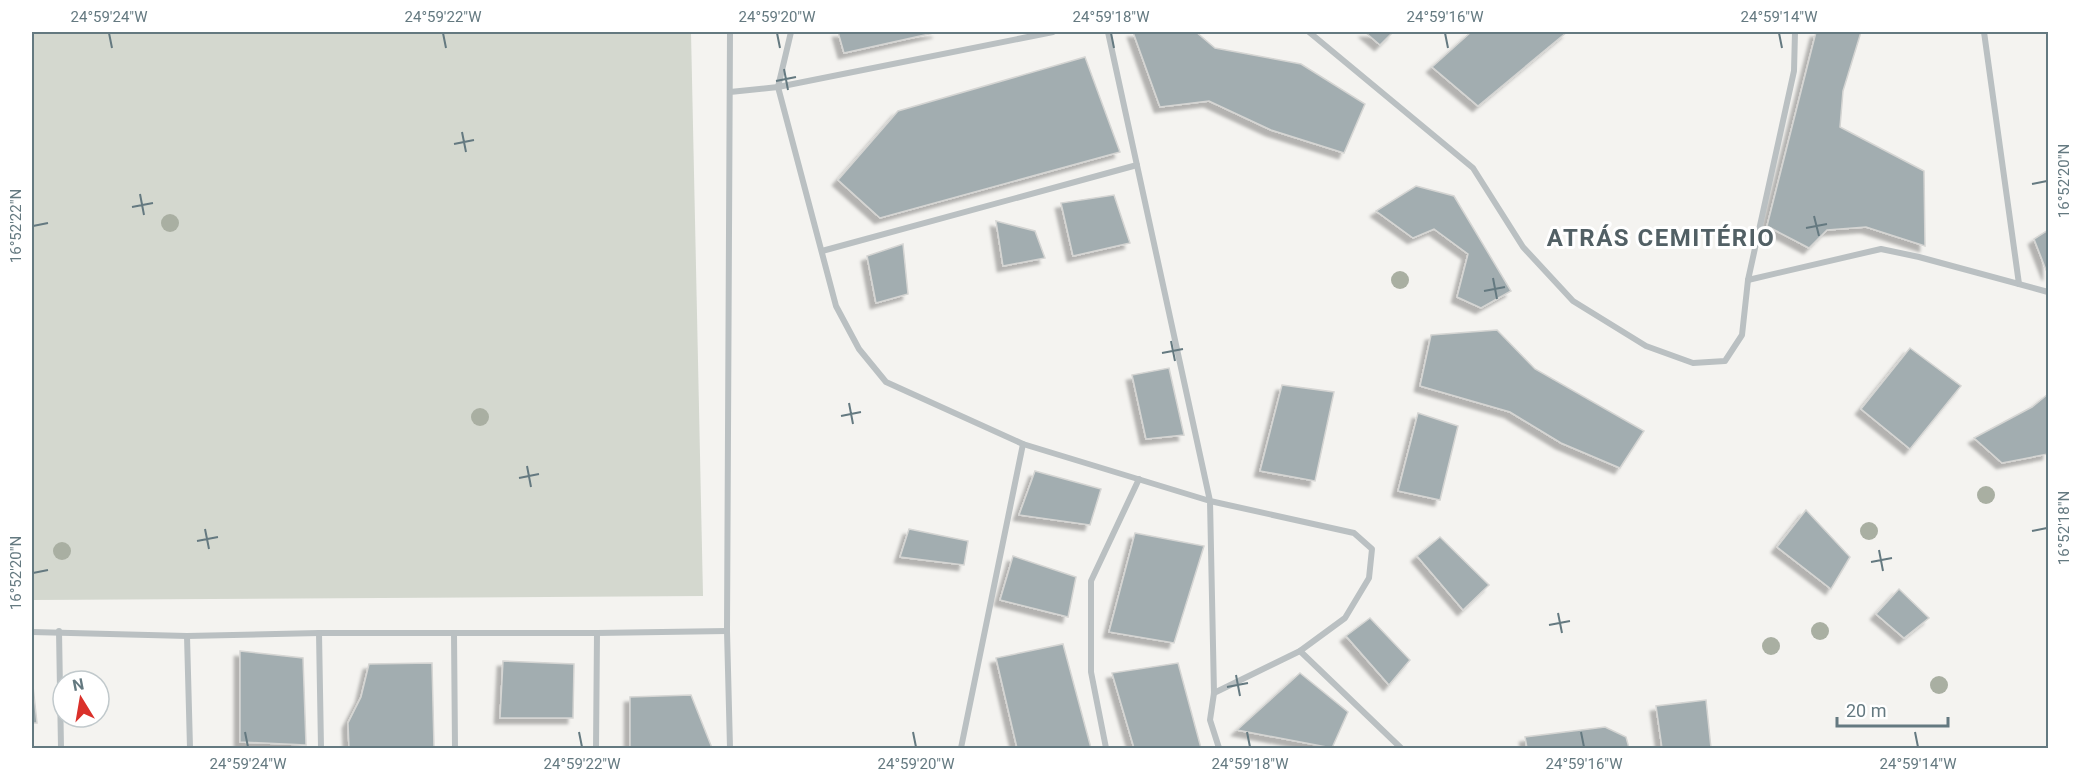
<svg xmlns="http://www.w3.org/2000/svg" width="2080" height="780" font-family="Roboto,sans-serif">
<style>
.green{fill:#d4d8cf}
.building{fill:#a2adb0;stroke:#d5d5d3;stroke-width:1.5;filter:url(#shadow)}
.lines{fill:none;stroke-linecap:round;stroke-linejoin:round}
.street{stroke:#bac0c2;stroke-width:6}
.tree{fill:#a9afa2}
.ticks{fill:none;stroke:#647980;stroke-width:2}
.labels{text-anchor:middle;stroke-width:6;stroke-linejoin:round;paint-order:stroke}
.district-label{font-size:24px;font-weight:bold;letter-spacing:1.5px;fill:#526065;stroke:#fff}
.neatline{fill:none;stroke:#647980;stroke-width:2}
.ticks-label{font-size:15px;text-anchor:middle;fill:#647980}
</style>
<defs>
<filter id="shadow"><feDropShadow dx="-5.5" dy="5.5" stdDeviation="1.5" flood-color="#0004"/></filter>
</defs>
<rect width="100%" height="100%" fill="#f4f3f0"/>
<!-- green -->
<polygon class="green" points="32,32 691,32 703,596 32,600"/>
<!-- building -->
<g class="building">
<polygon points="838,32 938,32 844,53"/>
<polygon points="1133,32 1196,32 1215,48 1301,64 1365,104 1344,153 1271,130 1209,101 1160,107"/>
<polygon points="1365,32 1393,32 1380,45"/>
<polygon points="1471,32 1567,32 1478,106 1432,67"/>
<polygon points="1816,32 1861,32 1843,91 1840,127 1924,171 1925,246 1866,227 1827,230 1809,248 1767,226"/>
<polygon points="1085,57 1120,152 880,218 838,180 898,111"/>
<polygon points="1416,186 1454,196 1511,291 1481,308 1457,297 1468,254 1434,229 1413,238 1376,211"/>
<polygon points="1114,195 1130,243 1073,256 1061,203"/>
<polygon points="996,221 1035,231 1045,258 1003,266"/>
<polygon points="2048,230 2048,275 2034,239"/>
<polygon points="903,244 908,294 876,303 867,256"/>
<polygon points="1497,330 1535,369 1644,431 1620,468 1561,443 1510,412 1420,386 1431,335"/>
<polygon points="1910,348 1961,386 1910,449 1861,409"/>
<polygon points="1169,368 1184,435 1146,439 1132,375"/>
<polygon points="1282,385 1334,392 1315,481 1260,471"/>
<polygon points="2048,394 2048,454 2002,463 1974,438 2032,407"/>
<polygon points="1418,413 1458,426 1440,500 1398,491"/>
<polygon points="1035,471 1101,489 1090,525 1019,515"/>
<polygon points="1806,510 1850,557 1831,589 1777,547"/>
<polygon points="909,529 968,541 964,565 900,557"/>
<polygon points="1135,533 1204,546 1174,643 1109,632"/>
<polygon points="1440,537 1489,585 1463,610 1417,556"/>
<polygon points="1013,556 1076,577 1068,617 1000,600"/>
<polygon points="1899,589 1929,618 1904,638 1876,614"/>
<polygon points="1370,618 1410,660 1389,685 1346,636"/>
<polygon points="1063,644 1091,748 1017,748 996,658"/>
<polygon points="240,651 303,658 306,745 240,742"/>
<polygon points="503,661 574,664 573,718 500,718"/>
<polygon points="432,663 434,748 349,748 348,723 361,697 369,664"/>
<polygon points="1178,663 1201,748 1134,748 1112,673"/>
<polygon points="1300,673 1348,712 1332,748 1237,730"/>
<polygon points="32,677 37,723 32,723"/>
<polygon points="691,695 712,748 630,748 630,697"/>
<polygon points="1706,700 1711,748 1662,748 1656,706"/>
<polygon points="1605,727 1626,737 1629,748 1527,748 1525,737"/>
</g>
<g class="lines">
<!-- street -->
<g class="street">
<polyline points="791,32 778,87 836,306 859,349 886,382 1023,444 1210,501 1214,693 1210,720 1219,748"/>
<polyline points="1108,32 1210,501 1354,533 1372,549 1369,578 1345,618 1300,651 1214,693"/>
<polyline points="1309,32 1473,168 1523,247 1573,301 1646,346 1693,363 1725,361 1742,335 1748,280 1794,71 1795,32"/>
<polyline points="1984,32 2019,284"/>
<polyline points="730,92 778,87 1053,32"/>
<polyline points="822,251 1137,165"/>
<polyline points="1748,280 1881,249 1919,257 2048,292"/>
<polyline points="59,631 61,748"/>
<polyline points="32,632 187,636 319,633 597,633 727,631"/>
<polyline points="319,633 321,748"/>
<polyline points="454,633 455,748"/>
<polyline points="187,636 190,748"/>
<polyline points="1300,651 1401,748"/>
<polyline points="596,748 597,633"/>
<polyline points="730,748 727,631 730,32"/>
<polyline points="961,748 1023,444"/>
<polyline points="1106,748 1091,672 1091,581 1139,479"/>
</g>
</g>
<!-- trees -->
<g class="tree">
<circle cx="170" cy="223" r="9"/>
<circle cx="1400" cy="280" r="9"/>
<circle cx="480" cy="417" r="9"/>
<circle cx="1986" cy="495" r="9"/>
<circle cx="1869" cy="531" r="9"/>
<circle cx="62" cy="551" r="9"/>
<circle cx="1820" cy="631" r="9"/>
<circle cx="1771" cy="646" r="9"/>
<circle cx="1939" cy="685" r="9"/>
</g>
<!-- ticks -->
<path class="ticks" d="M109,33L112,48M443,33L446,48M777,33L780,48M1111,33L1114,48M1445,33L1448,48M1779,33L1782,48M784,69L788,90M776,81L796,77M462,132L466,152M454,144L474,140M2032,184L2047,181M140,194L144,215M132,207L153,203M1814,216L1819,236M33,226L48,223M1806,228L1827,224M1493,278L1497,299M1484,291L1505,287M1171,341L1175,361M1162,353L1183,349M849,403L853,424M841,416L861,412M527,466L531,487M519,478L539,474M205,529L209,549M2032,531L2047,528M197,541L218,537M1879,550L1883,571M1871,562L1892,558M33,573L48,570M1558,613L1562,633M1549,625L1570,621M1236,675L1240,696M1227,687L1248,683M245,732L248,747M579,732L582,747M913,732L916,747M1247,732L1250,747M1581,732L1584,747M1915,732L1918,747"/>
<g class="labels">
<!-- district labels -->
<g class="district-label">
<text x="1661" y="246">ATRÁS CEMITÉRIO</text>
</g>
</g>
<!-- border -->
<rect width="2080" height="780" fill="none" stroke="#ffffff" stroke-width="66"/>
<!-- north arrow -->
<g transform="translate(81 699) rotate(349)"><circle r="28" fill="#ffffff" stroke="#c1c9cc" stroke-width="1.5"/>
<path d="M0-4.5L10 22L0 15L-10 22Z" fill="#da302a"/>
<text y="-9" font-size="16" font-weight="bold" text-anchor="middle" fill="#647980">N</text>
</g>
<!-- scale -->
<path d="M1837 717v9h111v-9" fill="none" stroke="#647980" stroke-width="3"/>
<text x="1846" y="717" font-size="18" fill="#647980" stroke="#ffffff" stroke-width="4.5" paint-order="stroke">20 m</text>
<rect x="33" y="33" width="2014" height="714" class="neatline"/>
<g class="ticks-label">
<text x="109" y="22">24°59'24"W</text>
<text x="443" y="22">24°59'22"W</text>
<text x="777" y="22">24°59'20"W</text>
<text x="1111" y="22">24°59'18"W</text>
<text x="1445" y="22">24°59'16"W</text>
<text x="1779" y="22">24°59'14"W</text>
<text transform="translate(2064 181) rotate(-90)" y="5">16°52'20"N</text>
<text transform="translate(16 226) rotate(-90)" y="5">16°52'22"N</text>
<text transform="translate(2064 528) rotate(-90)" y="5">16°52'18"N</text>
<text transform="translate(16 573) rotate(-90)" y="5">16°52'20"N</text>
<text x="248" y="769">24°59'24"W</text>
<text x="582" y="769">24°59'22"W</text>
<text x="916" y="769">24°59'20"W</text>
<text x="1250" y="769">24°59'18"W</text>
<text x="1584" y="769">24°59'16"W</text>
<text x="1918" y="769">24°59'14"W</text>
</g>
</svg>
